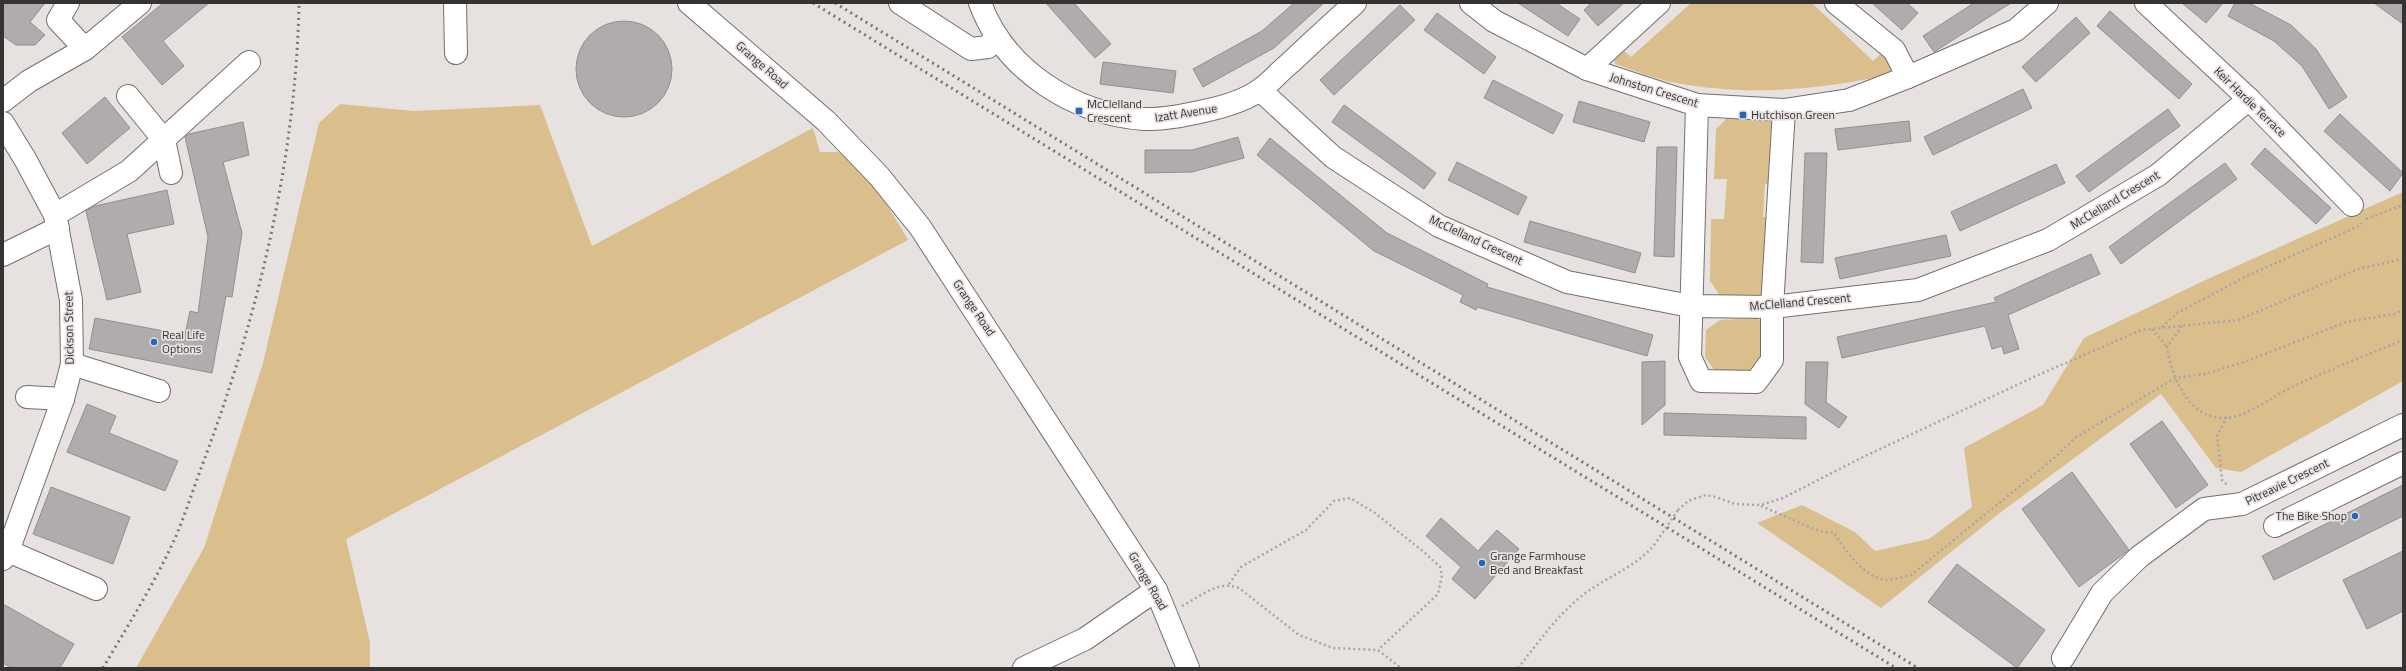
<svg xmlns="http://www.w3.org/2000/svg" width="2406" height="671" font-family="'Titillium Web',sans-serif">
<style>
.green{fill:#dabe8c}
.building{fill:#b0abac;stroke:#938f90}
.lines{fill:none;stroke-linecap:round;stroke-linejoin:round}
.minor-casing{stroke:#746f6e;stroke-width:24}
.path{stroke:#aaa5a4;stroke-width:2.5;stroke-dasharray:2 3;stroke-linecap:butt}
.minor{stroke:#fff;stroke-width:22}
.rail{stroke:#7a7776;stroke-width:3;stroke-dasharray:2 4;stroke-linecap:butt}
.path-bridge{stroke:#aaa5a4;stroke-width:2.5;stroke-dasharray:2 3;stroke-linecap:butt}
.poi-dot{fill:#256aba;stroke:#e7e1e0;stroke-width:1.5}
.labels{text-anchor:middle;stroke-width:3.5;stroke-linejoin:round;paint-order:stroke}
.street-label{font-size:12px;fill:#363433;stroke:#e7e1e0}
.poi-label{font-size:12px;fill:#363433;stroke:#e7e1e0;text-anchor:start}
</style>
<rect width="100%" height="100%" fill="#e7e1e0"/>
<!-- green -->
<g class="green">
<path d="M1691,3H1812L1873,61L1885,50L1894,74C1815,90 1750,97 1671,82C1652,78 1633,70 1615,64L1614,55L1620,47L1631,57Z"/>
<polygon points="340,104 414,111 540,105 592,246 813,128 820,152 839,152 873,181 908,240 346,539 370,643 370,668 136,668 204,548 263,363 319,123"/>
<polygon points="1766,117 1778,131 1774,185 1765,184 1763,217 1773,217 1769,289 1756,298 1721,297 1710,281 1711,219 1724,219 1727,179 1714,179 1716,129 1727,118"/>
<polygon points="2403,192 2403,381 2241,472 2216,468 2161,394 2001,512 1881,608 1757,523 1802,505 1855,532 1875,551 1929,539 1972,507 1964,448 2043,405 2084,338 2212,277"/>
<polygon points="1757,318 1768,328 1768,359 1756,373 1715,371 1705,357 1706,330 1720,320"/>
</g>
<!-- building -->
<g class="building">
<polygon points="3,3 45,3 30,22 45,35 35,45 16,45 3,36"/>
<polygon points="163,3 209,3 163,41 184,66 162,85 122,37"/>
<polygon points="1046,3 1074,3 1111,44 1095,58"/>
<polygon points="1294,3 1324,3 1274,48 1203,87 1193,69 1262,31"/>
<polygon points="1518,3 1556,3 1580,19 1568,36"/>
<polygon points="1591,3 1624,3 1598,26 1584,10"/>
<polygon points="1872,3 1907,3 1918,13 1902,30"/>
<polygon points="1974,3 2011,3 1934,52 1923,36"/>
<polygon points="2182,3 2223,3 2206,23"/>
<polygon points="2235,3 2249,3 2291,25 2316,49 2347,97 2329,109 2302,66 2274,41 2228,16"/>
<polygon points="2374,3 2403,3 2403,24"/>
<polygon points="1400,5 1415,20 1334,95 1320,80"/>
<polygon points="2110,11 2192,84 2179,99 2097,26"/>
<polygon points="1437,13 1496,57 1484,74 1424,30"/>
<polygon points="2076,17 2090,33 2036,82 2022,67"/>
<circle cx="624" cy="69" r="48"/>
<polygon points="1103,62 1176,71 1173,93 1100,84"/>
<polygon points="1493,80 1563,115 1553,134 1484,98"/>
<polygon points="2023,89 2032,108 1933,155 1924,137"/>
<polygon points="105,97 130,128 87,164 62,133"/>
<polygon points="1579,101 1650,122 1644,142 1573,122"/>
<polygon points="1344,105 1436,173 1424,189 1332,122"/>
<polygon points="2168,109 2180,126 2089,192 2076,176"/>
<polygon points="2340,114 2403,173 2390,191 2324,131"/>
<polygon points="1909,121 1911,141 1838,150 1835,129"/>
<polygon points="243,122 249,155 223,162 242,233 232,297 226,296 212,373 89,349 95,318 185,335 190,311 198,313 208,237 185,137 189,134"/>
<polygon points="1238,137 1244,158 1192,172 1145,173 1145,150 1192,150"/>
<polygon points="1270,138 1387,233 1488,284 1487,287 1653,335 1647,356 1477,307 1476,310 1460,302 1463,295 1374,251 1257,155"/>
<polygon points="1657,147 1677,147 1674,257 1654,256"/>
<polygon points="2265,148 2331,208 2316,224 2251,164"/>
<polygon points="1805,153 1827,153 1823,263 1801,262"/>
<polygon points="1457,162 1527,197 1518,215 1448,180"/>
<polygon points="2225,163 2237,179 2121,264 2109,247"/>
<polygon points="2056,164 2065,183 1960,231 1951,212"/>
<polygon points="167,190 174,224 127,234 141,292 107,300 86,211 95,206"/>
<polygon points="1530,221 1641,253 1635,273 1524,242"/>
<polygon points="1946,235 1951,256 1840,279 1835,258"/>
<polygon points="2091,254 2100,274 2008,315 2019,349 2004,354 2002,346 1992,349 1985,326 1842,358 1837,337 1996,302 1994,298"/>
<polygon points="1665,361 1665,405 1642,425 1642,362"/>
<polygon points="1806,362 1828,362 1826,402 1847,417 1839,428 1805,404"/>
<polygon points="87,404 116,416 109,433 178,461 165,491 67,452"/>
<polygon points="1664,413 1806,417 1806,439 1664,435"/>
<polygon points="2162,421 2208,485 2176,508 2130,444"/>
<polygon points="2072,472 2129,550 2079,587 2022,509"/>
<polygon points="2403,485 2403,516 2274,580 2262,556"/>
<polygon points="51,487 130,517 113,564 33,534"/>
<polygon points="1441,518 1478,551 1497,530 1519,549 1475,599 1452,579 1461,567 1426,536"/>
<polygon points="2403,551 2403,611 2367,629 2343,580"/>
<polygon points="1957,564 2045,630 2017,668 1928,602"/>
<polygon points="3,604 74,644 60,668 11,668 3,663"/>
</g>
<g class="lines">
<!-- minor casing -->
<g class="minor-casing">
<g id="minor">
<polyline points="68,3 58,20 85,49"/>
<polyline points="455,3 456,53"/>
<polyline points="689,3 826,121 879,176 920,227 1156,590 1188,668"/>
<polyline points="900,3 971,49 988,47 996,36"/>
<path d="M980,3C1005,71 1074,114 1144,119C1164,120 1186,115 1204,111C1223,107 1245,101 1261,89C1271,82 1280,71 1290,63C1311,43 1333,23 1355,3"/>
<polyline points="1471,3 1494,21 1587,69 1697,105 1784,110 1849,100 1908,77 2016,30 2047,3"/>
<polyline points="1836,3 1894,50 1908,77"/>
<polyline points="2146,3 2249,99 2352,205"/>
<polyline points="1587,69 1659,3"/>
<polyline points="1260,90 1333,157 1439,226 1567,282 1690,306 1772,307 1918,290 2048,240 2158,175 2249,99"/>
<polyline points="128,96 164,140 171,173"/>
<polyline points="3,101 29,81 85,49 140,3"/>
<polyline points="1697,105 1690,357 1701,381 1756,382 1772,360 1772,307 1784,110"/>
<polyline points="3,123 25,159 55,215 71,300 72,364 63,399 8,551 3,559"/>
<polyline points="55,215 129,171 249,62"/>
<polyline points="3,255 58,228"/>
<polyline points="72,364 159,391"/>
<polyline points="27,397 63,399"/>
<polyline points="2275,526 2403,463"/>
<polyline points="8,551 96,589"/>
<polyline points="2063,658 2102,593 2139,557 2204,509 2242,504 2403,425"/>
<polyline points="1024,668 1085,639 1156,590"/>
</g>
</g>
<!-- path -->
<g class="path">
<polyline points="2366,219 2403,205"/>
<path d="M2182,326L2167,347C2173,384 2195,430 2240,415C2259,408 2277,394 2296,385C2331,369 2367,355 2403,340"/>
<polyline points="2162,327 2177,313 2247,276 2359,226 2362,223"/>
<polyline points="2152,329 2167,347"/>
<polyline points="2227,417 2217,436 2222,480 2228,486"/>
<path d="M1761,506L1819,531L1834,533C1846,551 1865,580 1889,580C1896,579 1904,577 1911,575L2053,459L2075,438L2175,378L2205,374L2247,361L2346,322L2395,314L2403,309"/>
<polyline points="1678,510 1688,501 1706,495 1716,497 1735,504 1761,505 1783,498 1863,457 2036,376 2141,330 2238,320 2358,269 2403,259"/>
<polyline points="1229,584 1241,567 1306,530 1334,501 1350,498 1375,513 1425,553 1440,567 1442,575 1438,594 1378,650"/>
<path d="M1182,606C1201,596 1218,580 1239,588L1299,635L1333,648L1378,650L1401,668"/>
<path d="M1518,668C1538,643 1557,615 1583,595C1607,576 1640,566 1657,541"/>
</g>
<!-- minor -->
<use href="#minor" class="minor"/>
<!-- rail -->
<g class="rail">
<polyline points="813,3 1896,668"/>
<polyline points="835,3 1918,668"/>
<path d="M103,668C127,627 157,579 176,536C186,512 194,487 203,463C258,316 296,160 299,3"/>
</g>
<!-- path-bridge -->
<polyline class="path-bridge" points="1657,541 1678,510"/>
</g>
<!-- markers -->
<g class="poi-dot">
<rect x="1075" y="107" width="8" height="8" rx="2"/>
<rect x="1739" y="111" width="8" height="8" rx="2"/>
<circle cx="154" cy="342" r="4"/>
<circle cx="2355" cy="516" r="4"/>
<circle cx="1482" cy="563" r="4"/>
</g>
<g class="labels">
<!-- street labels -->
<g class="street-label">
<text transform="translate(762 65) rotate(41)" y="4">Grange Road</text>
<text transform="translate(1654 90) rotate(17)" y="4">Johnston Crescent</text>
<text transform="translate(2250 102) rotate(44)" y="4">Keir Hardie Terrace</text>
<text transform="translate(1186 113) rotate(-9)" y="4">Izatt Avenue</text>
<text transform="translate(2115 200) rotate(-31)" y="4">McClelland Crescent</text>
<text transform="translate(1476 240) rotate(25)" y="4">McClelland Crescent</text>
<text transform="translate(1800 302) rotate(-5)" y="4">McClelland Crescent</text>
<text transform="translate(974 308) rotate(56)" y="4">Grange Road</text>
<text transform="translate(69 328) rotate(-91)" y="4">Dickson Street</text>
<text transform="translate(2287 482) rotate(-26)" y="4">Pitreavie Crescent</text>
<text transform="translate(1148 581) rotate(60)" y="4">Grange Road</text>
</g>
<!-- poi labels -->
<g class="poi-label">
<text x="1087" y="108">McClelland<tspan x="1087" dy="14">Crescent</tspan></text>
<text x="1751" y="119">Hutchison Green</text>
<text x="162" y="339">Real Life<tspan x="162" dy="14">Options</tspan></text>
<text x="2347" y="520" text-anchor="end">The Bike Shop</text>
<text x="1490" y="560">Grange Farmhouse<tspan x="1490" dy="14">Bed and Breakfast</tspan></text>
</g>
</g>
<!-- border -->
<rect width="2406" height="671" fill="none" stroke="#363433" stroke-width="8"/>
</svg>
